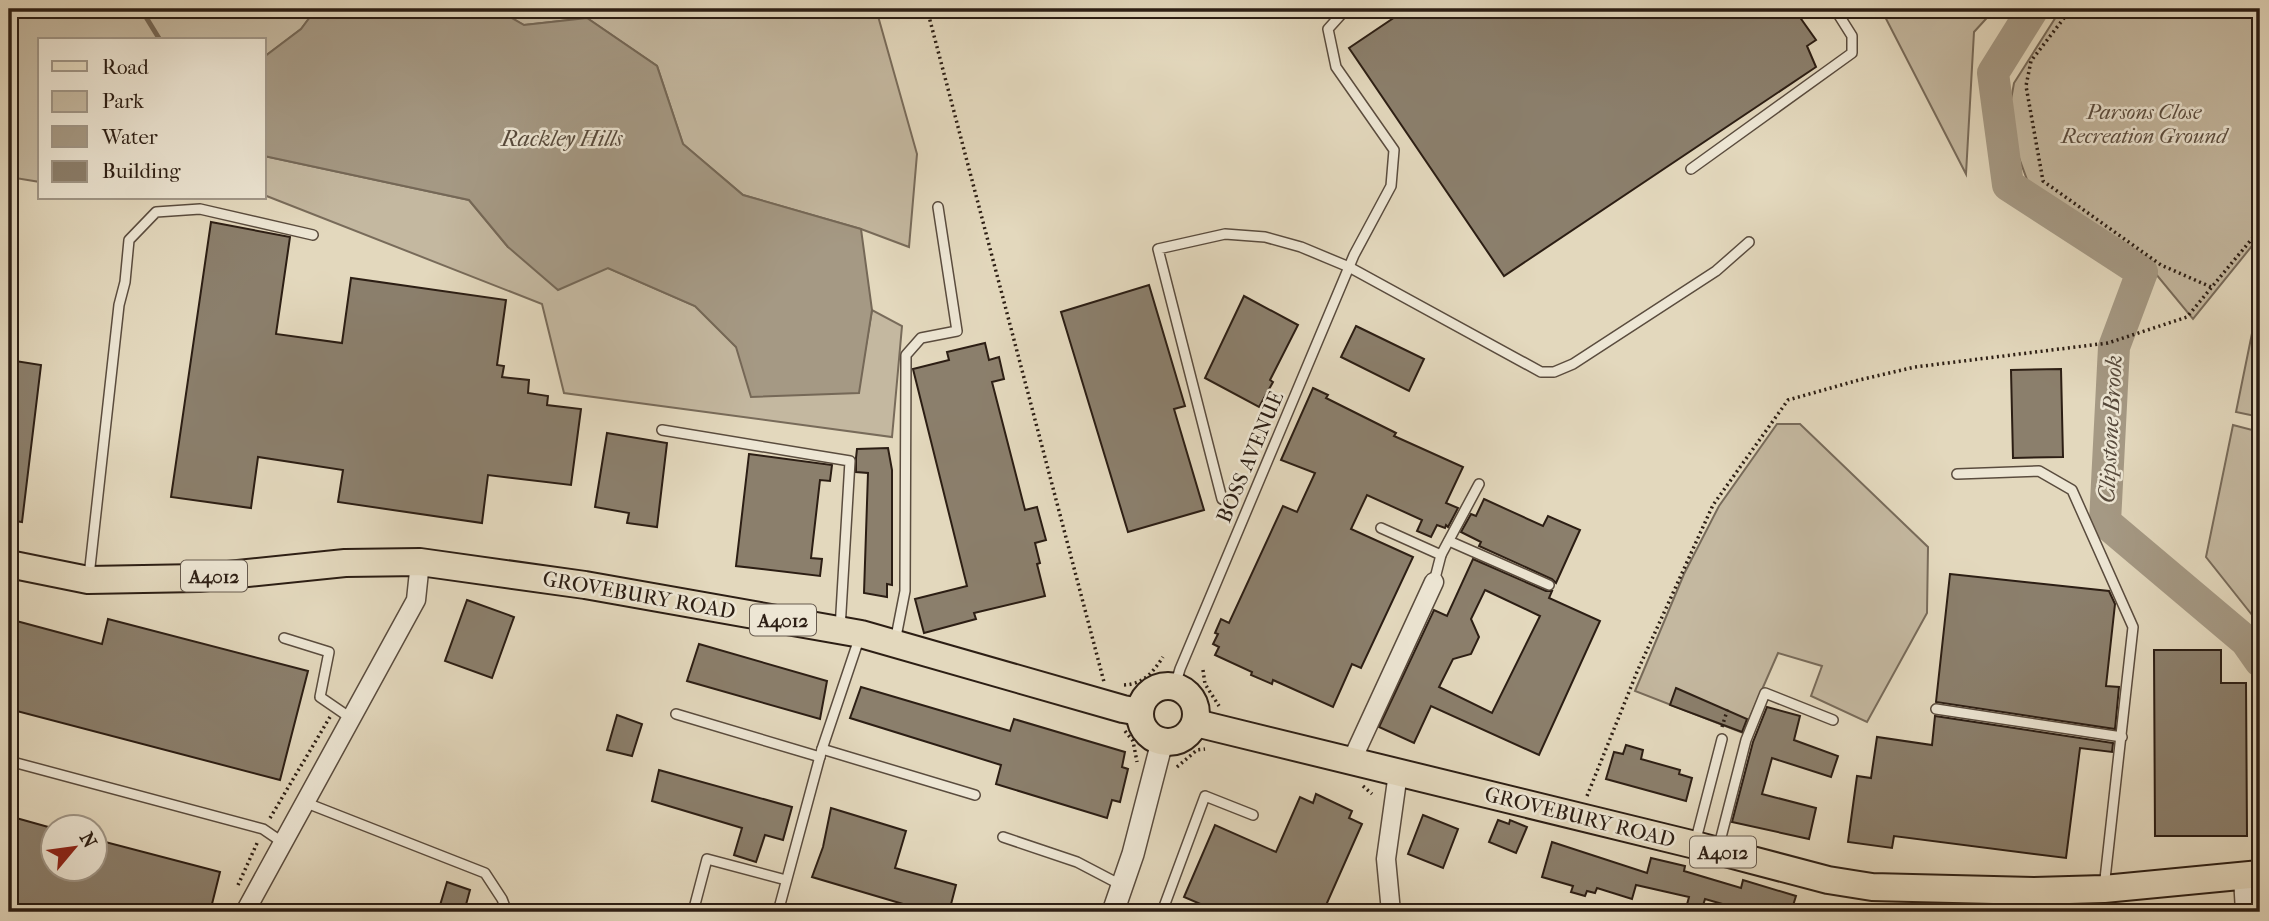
<svg xmlns="http://www.w3.org/2000/svg" width="2269" height="921" font-family="'IM FELL French Canon',serif">
<style>
.green{fill:#c4b8a0;stroke:#786b5a;stroke-width:2}
.water{fill:#a59984;stroke:#756857;stroke-width:2}
.lines{fill:none;stroke-linecap:round;stroke-linejoin:round}
.stream{stroke:#756857;stroke-width:5}
.river{stroke:#a59984;stroke-width:32}
.building{fill:#8b7f6c;stroke:#2c1e14;stroke-width:2;fill-rule:evenodd}
.service-casing{stroke:#5a4c3e;stroke-width:12}
.minor-casing{stroke:#5a4c3e;stroke-width:21}
.tertiary-casing{stroke:#5a4c3e;stroke-width:24}
.primary-casing{stroke:#2c1e14;stroke-width:30}
.path{stroke:#2c1e14;stroke-width:3.5;stroke-dasharray:2 3.5;stroke-linecap:butt}
.service{stroke:#ede6d4;stroke-width:9}
.minor{stroke:#ede6d4;stroke-width:18}
.tertiary{stroke:#ede6d4;stroke-width:21}
.primary{stroke:#e3d8bd;stroke-width:26}
.labels{text-anchor:middle;stroke-width:5;stroke-linejoin:round;paint-order:stroke}
.shield{fill:#ede6d4;stroke:#665a4e;stroke-width:2}
.shield-label{font-size:19px;font-weight:bold;fill:#2c1e14}
.park-label{font-size:21px;font-style:italic;fill:#5a4c3e;stroke:#ede6d4}
.street-label{font-size:21px;fill:#2c1e14;stroke:#ede6d4}
.water-label{font-size:23px;font-style:italic;fill:#56493b;stroke:#ede6d4}
</style>
<rect width="100%" height="100%" fill="#e3d8bd"/>
<filter id="stains"><feTurbulence type="fractalNoise" baseFrequency=".00286" numOctaves="4"/><feColorMatrix values="0 0 0 0 .2 0 0 0 0 .09 0 0 0 0 .02 0 0 0 .5 -.17"/></filter>
<radialGradient id="worn" r=".72"><stop offset=".6" stop-color="#630" stop-opacity="0"/><stop offset="1" stop-color="#630" stop-opacity=".3"/></radialGradient>
<!-- green -->
<g class="green">
<polygon points="9,9 316,9 301,29 264,57 264,40 40,40 40,182 9,177"/>
<polygon points="496,9 876,9 917,154 909,247 861,229 743,195 683,144 657,66 587,18 524,25"/>
<polygon points="1881,9 1995,9 1974,32 1966,174"/>
<polygon points="2061,9 2260,9 2260,236 2193,319 2151,268 2029,185 2011,136 2010,105 2014,83"/>
<polygon points="264,156 469,200 508,247 608,268 695,306 736,347 858,392 872,310 902,326 892,437 564,393 542,304 264,195"/>
<polygon points="2260,294 2260,417 2236,412"/>
<polygon points="1777,424 1800,424 1928,547 1927,613 1867,722 1811,696 1822,666 1778,653 1743,733 1635,691 1684,574 1719,506"/>
<polygon points="2233,425 2260,432 2260,625 2206,557"/>
</g>
<!-- water -->
<polygon class="water" points="316,9 496,9 524,25 587,18 657,66 683,144 743,195 861,229 872,310 859,393 751,397 736,347 695,306 608,268 558,290 508,247 469,200 264,156 264,57 301,29"/>
<g class="lines">
<!-- stream -->
<polyline class="stream" points="141,9 160,40"/>
<!-- river -->
<polyline class="river" points="2033,9 1993,73 2008,185 2142,272 2114,347 2105,522 2246,641 2260,661"/>
</g>
<!-- building -->
<g class="building">
<polygon points="1407,9 1794,9 1816,40 1807,46 1816,67 1504,276 1349,48"/>
<polygon points="211,222 290,237 276,334 342,343 351,278 506,300 497,365 504,366 502,377 529,380 528,393 548,396 547,405 581,409 571,485 488,475 482,523 338,502 343,470 258,457 251,508 171,497"/>
<polygon points="1149,285 1185,406 1174,409 1204,510 1128,532 1061,312"/>
<polygon points="1244,296 1298,325 1270,380 1273,382 1259,407 1205,378"/>
<polygon points="1356,326 1424,359 1409,391 1341,357"/>
<polygon points="985,343 989,360 999,357 1004,379 992,382 1025,510 1037,507 1046,540 1035,543 1040,563 1037,564 1045,596 974,613 976,619 924,633 915,599 967,586 913,369 949,360 947,352"/>
<polygon points="9,360 41,365 22,522 9,520"/>
<polygon points="2061,369 2063,457 2013,458 2011,370"/>
<polygon points="1313,388 1328,395 1326,398 1396,433 1394,436 1463,467 1446,503 1458,508 1448,527 1446,525 1445,528 1437,525 1431,537 1417,531 1422,520 1367,495 1351,529 1413,557 1361,668 1352,664 1333,707 1273,680 1272,684 1251,675 1252,672 1215,655 1219,647 1213,644 1218,634 1215,633 1221,619 1229,623 1283,506 1297,512 1315,473 1281,460"/>
<polygon points="607,433 667,443 657,527 627,523 629,513 595,507"/>
<polygon points="888,448 892,470 892,585 887,584 887,597 864,593 868,473 856,472 856,458 857,449"/>
<polygon points="749,454 832,465 830,481 820,480 811,558 822,559 820,576 736,566"/>
<polygon points="1484,499 1543,526 1548,516 1580,530 1556,583 1552,579 1479,546 1481,542 1461,532 1471,514 1476,516"/>
<path d="M1473,559L1546,591H1552L1549,598L1600,621L1539,755L1431,706L1414,743L1379,727L1434,610L1447,616ZM1485,590L1540,616L1492,713L1439,687L1453,659L1471,654L1479,637L1471,619Z"/>
<polygon points="1950,574 2109,591 2115,604 2106,686 2119,687 2115,729 1936,702"/>
<polygon points="467,600 514,617 492,678 445,661"/>
<polygon points="9,619 102,644 108,619 308,671 280,780 9,709"/>
<polygon points="699,644 827,681 820,719 687,681"/>
<polygon points="2154,650 2221,650 2221,683 2246,683 2247,836 2155,836"/>
<polygon points="861,687 1010,731 1014,719 1125,752 1122,767 1128,769 1120,802 1112,800 1107,818 996,784 1001,765 850,718"/>
<polygon points="1676,688 1747,719 1742,732 1670,705"/>
<polygon points="1767,707 1800,716 1794,740 1838,756 1831,777 1772,758 1762,794 1816,808 1809,839 1732,822 1753,742"/>
<polygon points="617,715 642,724 632,756 607,750"/>
<polygon points="1935,716 2113,743 2112,752 2080,748 2066,858 1894,836 1892,848 1848,842 1857,776 1871,778 1877,737 1932,745"/>
<polygon points="1626,745 1643,750 1641,759 1680,770 1679,774 1692,778 1686,801 1606,779 1614,752 1623,754"/>
<polygon points="659,770 792,807 783,840 765,835 756,862 734,855 742,828 652,801"/>
<polygon points="1316,794 1352,811 1349,818 1362,824 1323,912 1219,912 1184,897 1215,825 1276,852 1300,797 1313,803"/>
<polygon points="831,808 906,831 895,868 956,885 949,912 930,912 812,877 823,847"/>
<polygon points="1423,815 1458,829 1443,868 1408,854"/>
<polygon points="9,816 52,828 52,869 94,869 94,839 220,872 210,912 40,912 9,904"/>
<polygon points="1498,820 1509,824 1510,820 1527,827 1516,853 1489,842"/>
<polygon points="1552,842 1647,873 1651,858 1685,866 1684,871 1741,888 1743,880 1796,896 1791,912 1739,912 1740,909 1705,899 1701,912 1685,912 1689,897 1636,885 1632,899 1597,888 1595,893 1587,891 1585,896 1571,892 1573,886 1542,877"/>
<polygon points="447,882 470,890 464,912 438,912"/>
</g>
<g class="lines">
<!-- service casing -->
<g class="service-casing">
<g id="service">
<polyline points="1691,169 1852,53 1852,36 1835,9"/>
<polyline points="662,430 850,461 840,629"/>
<polyline points="1957,474 2039,471 2072,490 2133,627 2104,888"/>
<polyline points="1222,499 1158,249 1225,234 1265,237 1301,247 1349,267 1541,372 1554,372 1573,364 1716,271 1749,242"/>
<polyline points="1381,528 1441,555"/>
<polyline points="1449,541 1549,585"/>
<polyline points="89,576 119,305 125,282 129,240 156,212 200,209 313,235"/>
<polyline points="1434,582 1441,555 1479,484"/>
<polyline points="284,638 329,652 320,697 352,719"/>
<polyline points="895,642 905,591 906,355 921,338 957,331 938,207"/>
<polyline points="1175,686 1180,669 1354,255 1391,186 1394,150 1336,67 1328,29 1346,9"/>
<polyline points="1936,709 2122,737"/>
<polyline points="676,714 820,757"/>
<polyline points="822,749 975,795"/>
<polyline points="9,761 263,829 282,842"/>
<polyline points="304,802 485,873 502,899 507,912"/>
<polyline points="1003,837 1077,862 1121,885"/>
<polyline points="1695,843 1722,739"/>
<polyline points="1718,849 1746,740 1765,693 1833,720"/>
<polyline points="693,912 707,859 786,880"/>
<polyline points="778,912 822,749 860,636"/>
<polyline points="1162,912 1205,796 1253,815"/>
<polyline points="2034,912 2034,893"/>
</g>
</g>
<!-- minor casing -->
<g class="minor-casing">
<g id="minor">
<polyline points="1351,762 1434,582"/>
<polyline points="2243,877 2245,912"/>
<polyline points="245,912 416,600 420,562"/>
<polyline points="1391,912 1386,859 1398,773"/>
</g>
</g>
<!-- tertiary casing -->
<g class="tertiary-casing">
<polyline id="tertiary" points="1113,912 1133,854 1162,742"/>
</g>
<!-- primary casing -->
<g class="primary-casing">
<g id="primary">
<polyline points="9,564 88,580 199,578 345,563 420,562 585,585 861,634 1123,709 1140,712"/>
<circle cx="1168" cy="714" r="28"/>
<polyline points="1196,723 1695,845 1828,880 1872,887 2034,891 2104,889 2260,874"/>
</g>
</g>
<!-- path -->
<g class="path">
<polyline points="927,9 1104,682"/>
<polyline points="2071,9 2031,61 2026,86 2043,181 2161,265 2211,287"/>
<polyline points="1203,670 1205,684 1219,706"/>
<path d="M1124,685C1144,684 1153,672 1163,657"/>
<polyline points="1722,727 1728,708"/>
<polyline points="1125,731 1133,741 1137,762"/>
<polyline points="1177,767 1197,750 1205,749"/>
<polyline points="1363,786 1372,794"/>
<polyline points="1587,796 1637,672 1713,505 1788,400 1859,380 1915,367 2108,343 2187,317 2260,229"/>
<polyline points="270,818 330,717"/>
<polyline points="238,885 258,841"/>
</g>
<!-- service -->
<use href="#service" class="service"/>
<!-- minor -->
<use href="#minor" class="minor"/>
<!-- tertiary -->
<use href="#tertiary" class="tertiary"/>
<!-- primary -->
<use href="#primary" class="primary"/>
</g>
<g class="labels">
<!-- shield labels -->
<g class="shield">
<rect x="181" y="560.5" width="66" height="31" rx="5"/>
<rect x="750" y="604.5" width="66" height="31" rx="5"/>
<rect x="1690" y="836.5" width="66" height="31" rx="5"/>
</g>
<g class="shield-label">
<text x="214" y="583">A4012</text>
<text x="783" y="627">A4012</text>
<text x="1723" y="859">A4012</text>
</g>
<!-- park labels -->
<g class="park-label">
<text x="2144" y="119">Parsons Close<tspan x="2144" dy="24">Recreation Ground</tspan></text>
</g>
<!-- street labels -->
<g class="street-label">
<text transform="translate(1250 457) rotate(-67)" y="7">BOSS AVENUE</text>
<text transform="translate(639 595) rotate(10)" y="7">GROVEBURY ROAD</text>
<text transform="translate(1580 817) rotate(14)" y="7">GROVEBURY ROAD</text>
</g>
<!-- water labels -->
<g class="water-label">
<text x="562" y="146">Rackley Hills</text>
<text transform="translate(2110 429) rotate(-87)" y="8">Clipstone Brook</text>
</g>
</g>
<!-- margin -->
<rect width="2269" height="921" fill="none" stroke="#e3d8bd" stroke-width="35"/>
<rect x="10" y="10" width="2248" height="900" fill="none" stroke="#2c1e14" stroke-width="3.5"/>
<rect x="18" y="18" width="2234" height="886" fill="none" stroke="#2c1e14" stroke-width="2"/>
<!-- legend -->
<rect x="38" y="38" width="228" height="161" fill="#ede6d4" stroke="#a09687" stroke-width="2"/>
<rect x="52" y="61" width="35" height="10" fill="#e3d8bd" stroke="#a09687" stroke-width="2"/>
<text x="102" y="74" font-size="21" fill="#2c1e14">Road</text>
<rect x="52" y="91" width="35" height="21" fill="#c4b8a0" stroke="#a09687" stroke-width="2"/>
<text x="102" y="108" font-size="21" fill="#2c1e14">Park</text>
<rect x="52" y="126" width="35" height="21" fill="#a59984" stroke="#a09687" stroke-width="2"/>
<text x="102" y="144" font-size="21" fill="#2c1e14">Water</text>
<rect x="52" y="161" width="35" height="21" fill="#8b7f6c" stroke="#a09687" stroke-width="2"/>
<text x="102" y="178" font-size="21" fill="#2c1e14">Building</text>
<!-- north arrow -->
<g transform="translate(74 848) rotate(61)"><circle r="33" fill="#ede6d4" stroke="#a09687" stroke-width="2"/>
<path d="M0-5L12 26L0 18L-12 26Z" fill="#8f2418"/>
<text y="-10" font-size="19" font-weight="bold" text-anchor="middle" fill="#2c1e14">N</text>
</g>
<rect width="100%" height="100%" filter="url(#stains)"/>
<rect width="100%" height="100%" fill="url(#worn)"/>
</svg>
